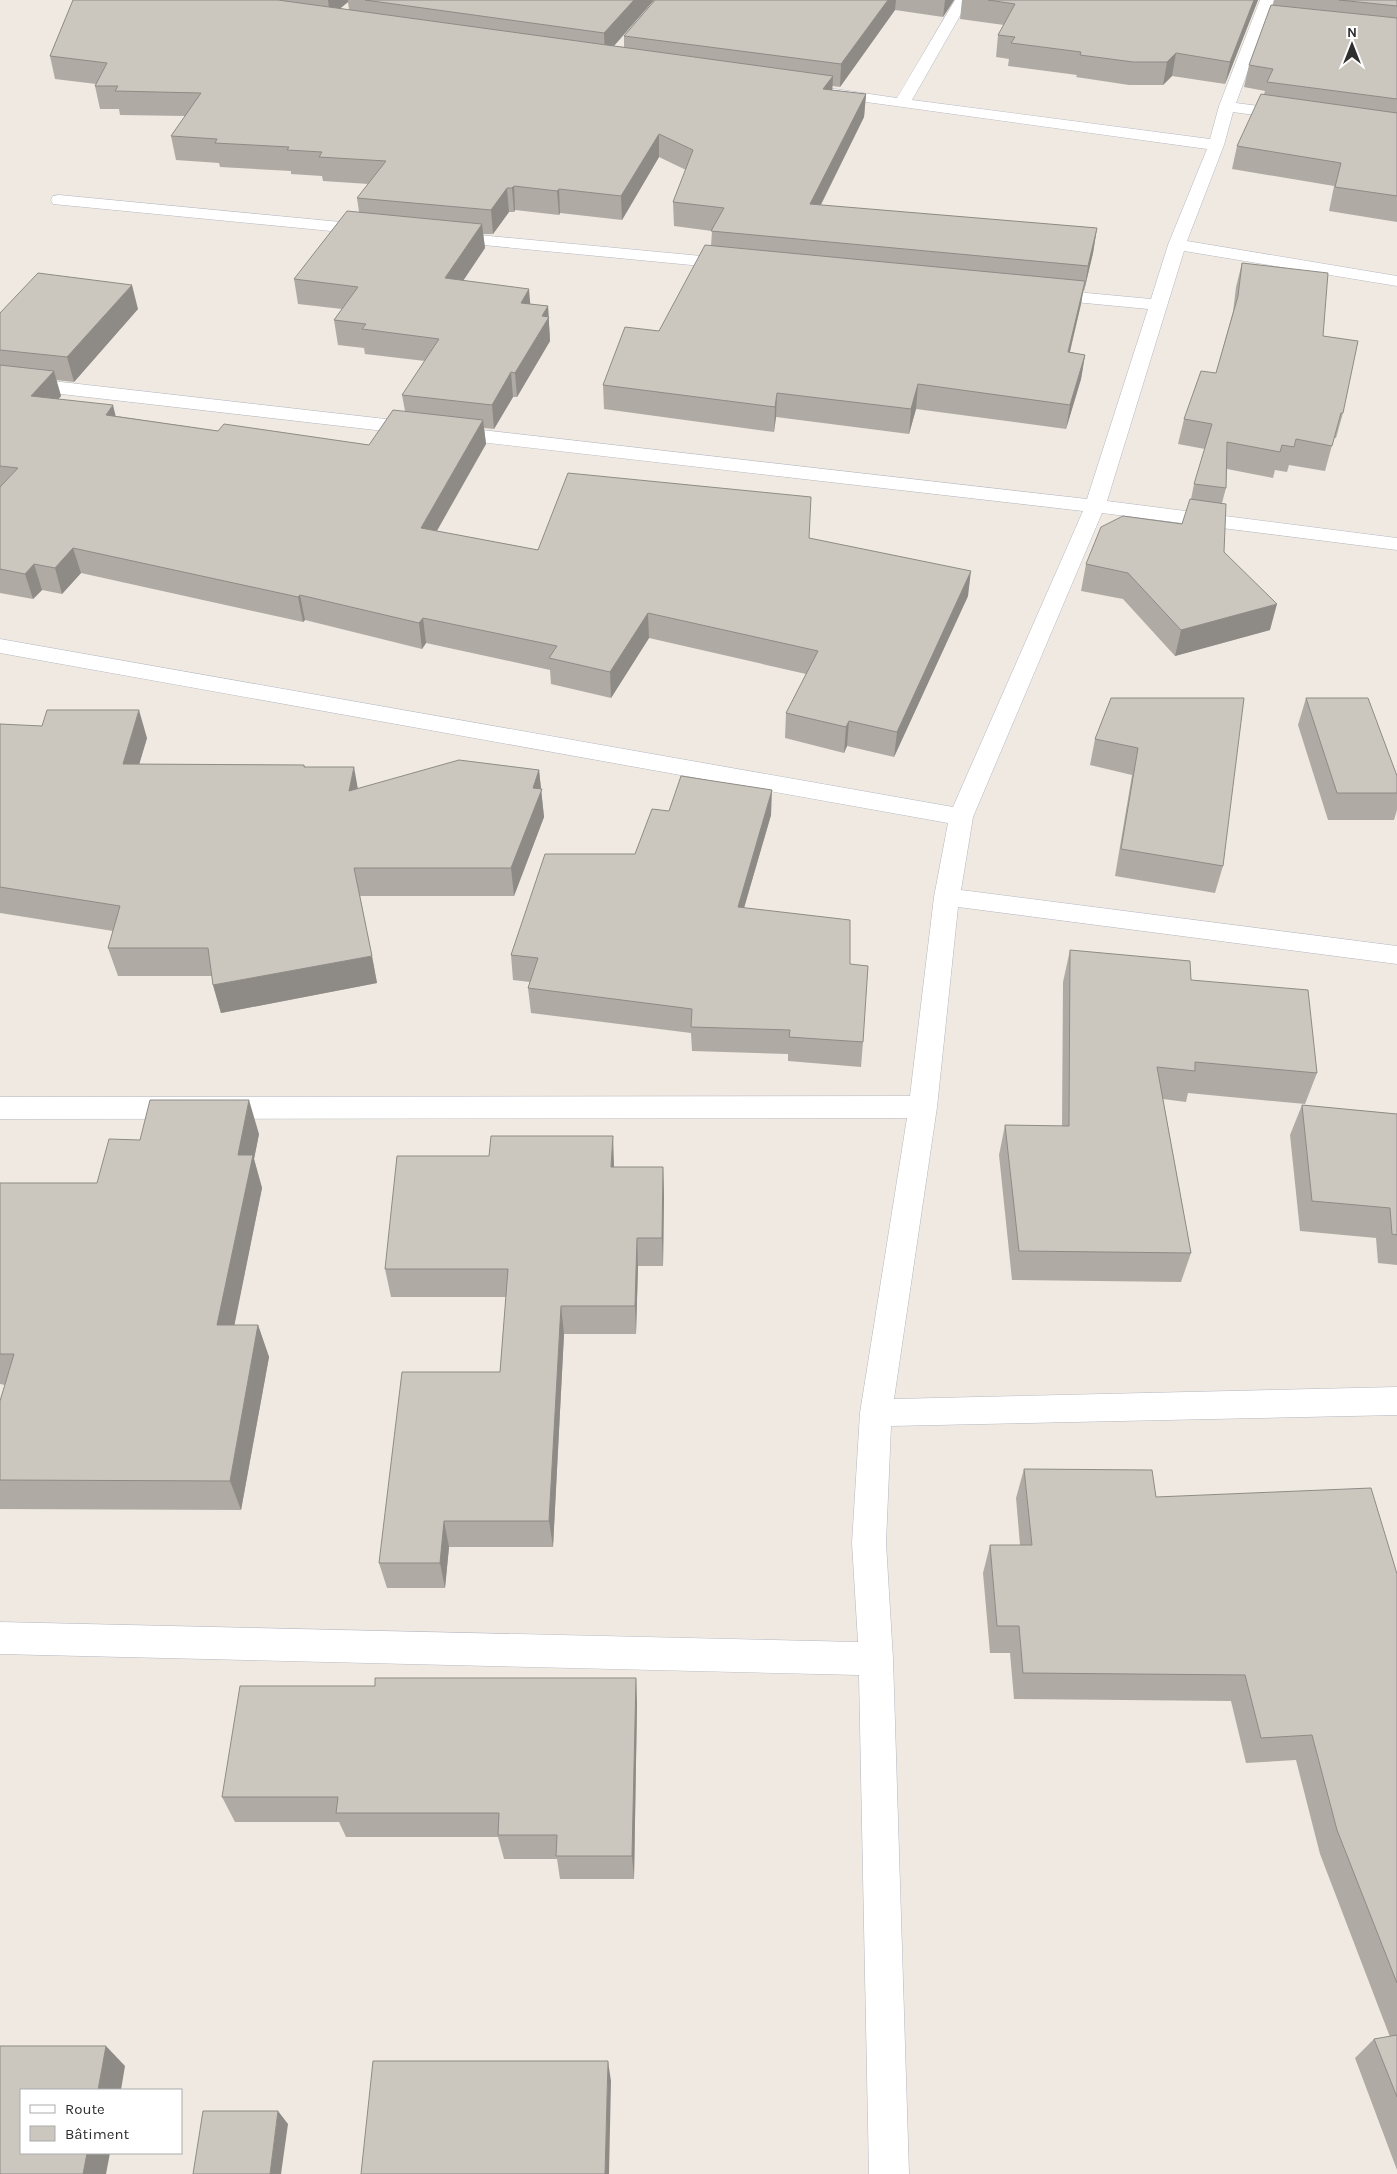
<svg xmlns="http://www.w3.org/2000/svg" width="1397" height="2174" font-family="Karla,sans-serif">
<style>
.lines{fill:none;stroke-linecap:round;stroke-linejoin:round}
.minor-casing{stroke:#b4b7c1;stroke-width:1}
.minor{fill:#fff;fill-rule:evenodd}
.wall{fill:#afaba4;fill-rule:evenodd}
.shaded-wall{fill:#8e8b86}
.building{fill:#cbc7bf;stroke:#8e8b86}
</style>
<rect width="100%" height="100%" fill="#efe9e1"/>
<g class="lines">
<!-- minor casing -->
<g class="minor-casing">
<g id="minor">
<polygon points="955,0 969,0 912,100 1210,139 1219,106 1260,0 1274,0 1236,103 1290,110 1296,112 1298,115 1296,118 1290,120 1233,112 1224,145 1187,241 1397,276 1397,286 1184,251 1107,501 1397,538 1397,550 1102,513 973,817 961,890 1397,946 1397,964 958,907 937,1107 894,1399 1397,1387 1397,1415 891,1426 886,1543 893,1659 909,2174 869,2174 859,1675 0,1654 0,1622 858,1642 852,1543 860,1413 907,1118 0,1119 0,1097 910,1096 934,897 948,823 0,653 0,639 953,807 1083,511 0,387 0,375 1087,499 1148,309 1044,299 1038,298 1035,294 1038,290 1044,289 1151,299 1168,245 1207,149 823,96 820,93 823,90 828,88 897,98"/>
<polygon points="59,195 372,225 378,226 381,230 378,234 372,235 53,204 51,200 53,196"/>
<polygon points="447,232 733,259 739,260 742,264 739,268 733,269 441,241 438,237 441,233"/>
</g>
</g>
<!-- minor -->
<use href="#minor" class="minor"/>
</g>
<!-- wall -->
<g class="wall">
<path d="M73,0H654L614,46L624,47V36L655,0H954L943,17L895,10L840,87L832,86V90L866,94L864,117L821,205L1097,228L1093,253L1084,291H1083L1081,304L1070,352L1085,355L1081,379L1066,429L916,409L909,434L776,417L774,432L604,409L603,385L659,331L711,246L712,231L674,226L673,202L686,170L659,157L622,220L560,213L559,215L515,210L514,212H509L493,234H483L485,248L463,281L530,304L548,306L550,341L517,397H513L494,429L484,428L486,444L437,531L538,550L809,538L968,596L894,757L847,746L844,753L785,738L786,713L806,674L649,638L611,698L551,684L550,670L426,643L422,649L305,620L303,622L81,573L62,594L42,590L33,599L0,593V313L138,309L74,382L56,380L61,396L58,399L116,416L218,431L369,445L405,411L402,395L425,361L365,354L364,348L338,345L334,320L342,309L298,304L294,279L359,212L357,198L369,184L323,181L322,176L291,174V171L220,167L219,163L176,160L171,136L185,116L120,115L119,109H100L95,86L96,84L55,79L50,56ZM348,2L349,10L340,8Z"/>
<polygon points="962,0 1258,0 1225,84 1172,76 1163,85 1129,85 1076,77 1077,75 1008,66 1009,59 996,57 998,35 1004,25 960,19"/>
<polygon points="1274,0 1397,0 1397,222 1329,211 1334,186 1232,169 1237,146 1264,94 1265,91 1244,87 1249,65 1273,5"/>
<polygon points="1242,263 1323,336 1343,413 1336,438 1334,438 1325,471 1289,465 1287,472 1275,470 1273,478 1227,469 1226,488 1222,503 1224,552 1270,630 1175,656 1123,599 1081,591 1086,564 1182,524 1191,499 1194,484 1205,449 1178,444 1184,419 1216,373 1233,312 1236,287"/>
<polygon points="1111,698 1223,866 1215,893 1115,876 1132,775 1090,765 1095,739"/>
<polygon points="1306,698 1397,776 1397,810 1394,820 1328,820 1298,725"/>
<polygon points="0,724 147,738 139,764 304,765 305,767 358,789 539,770 544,817 514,896 360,896 377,983 221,1013 213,985 212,976 118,976 108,948 113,931 0,913"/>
<polygon points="669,811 771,815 744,908 850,964 863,1042 861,1067 788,1061 788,1054 692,1051 691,1033 531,1013 528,988 530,982 513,980 511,955 635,854"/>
<polygon points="1070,950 1191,980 1317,1073 1305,1104 1188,1093 1186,1102 1163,1099 1191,1253 1181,1282 1012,1280 999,1155 1005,1125 1062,1126 1063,982"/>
<polygon points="1302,1105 1397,1114 1397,1265 1378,1263 1376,1238 1300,1231 1290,1135"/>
<polygon points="259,1134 254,1159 262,1188 234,1325 258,1325 269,1357 241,1510 0,1509 0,1401 5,1385 0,1384 0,1183 97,1183 140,1140"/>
<polygon points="614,1167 663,1167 664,1196 663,1266 638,1266 636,1334 564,1334 553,1547 449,1547 445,1588 387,1588 379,1563 500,1372 506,1297 391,1297 385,1269"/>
<polygon points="1024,1469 1156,1497 1397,1574 1397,2170 1355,2058 1374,2039 1390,2037 1320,1854 1296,1760 1246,1763 1231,1701 1014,1699 1010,1653 990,1653 983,1573 990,1545 1020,1545 1016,1498"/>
<polygon points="636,1678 637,1705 634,1879 560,1879 557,1859 504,1859 498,1837 346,1837 339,1822 235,1822 222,1797 375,1686"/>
</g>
<!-- shaded-wall -->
<g class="shaded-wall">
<polygon points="328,0 348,0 348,2 330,17"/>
<polygon points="634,0 654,0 605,56 604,33"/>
<polygon points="888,0 896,0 895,10 840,87 841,64"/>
<polygon points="945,0 954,0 943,17"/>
<polygon points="1254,0 1258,0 1225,84 1230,62"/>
<polygon points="1176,53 1172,76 1163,85 1167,62"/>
<polygon points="833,76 832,99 823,89"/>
<polygon points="866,94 864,117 809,228 810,204"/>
<polygon points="659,134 659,157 622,220 621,196"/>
<polygon points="514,186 515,210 514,212 512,188"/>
<polygon points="507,188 509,212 493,234 491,210"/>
<polygon points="559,189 560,213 559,215 557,191"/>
<polygon points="482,224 485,248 448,303 445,278"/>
<polygon points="1097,228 1093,253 1084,291 1088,266"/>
<polygon points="1085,281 1081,304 1064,376 1068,352"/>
<polygon points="132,285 138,309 74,382 67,357"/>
<polygon points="529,289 531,313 521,303"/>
<polygon points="548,306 550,341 517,397 515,373 542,316"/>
<polygon points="1085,355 1081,379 1066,429 1070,405"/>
<polygon points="54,371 61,396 39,421 31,396"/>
<polygon points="511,372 513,397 494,429 492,405"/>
<polygon points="918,384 916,409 909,434 911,409"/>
<polygon points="777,393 776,417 774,432 775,407"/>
<polygon points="113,405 119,430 106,415"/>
<polygon points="483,420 486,444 424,553 421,528"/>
<polygon points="73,548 81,573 62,594 55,568"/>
<polygon points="34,564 42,590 33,599 25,574"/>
<polygon points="971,571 968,596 894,757 897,732"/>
<polygon points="300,595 305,620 303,622 298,597"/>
<polygon points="1277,604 1270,630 1175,656 1181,630"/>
<polygon points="648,613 649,638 611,698 610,672"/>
<polygon points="423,618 426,643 422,649 419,623"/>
<polygon points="139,710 147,738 131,792 123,764"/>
<polygon points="849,721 847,746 844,753 846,727"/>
<polygon points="354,767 359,795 349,791"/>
<polygon points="539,770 544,817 514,896 511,868 533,788"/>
<polygon points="772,790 771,815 737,932 738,907"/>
<polygon points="372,956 377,983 221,1013 213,985"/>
<polygon points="249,1100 259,1134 254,1159 262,1188 228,1357 217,1325 238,1155"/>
<polygon points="613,1136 614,1165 613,1196 611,1167"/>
<polygon points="663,1167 664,1196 663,1266 662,1238"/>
<polygon points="637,1238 638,1266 636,1334 635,1306"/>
<polygon points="561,1306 564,1334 553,1547 549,1521"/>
<polygon points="258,1325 269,1357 241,1510 230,1481"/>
<polygon points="444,1521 449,1547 445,1588 440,1563"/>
<polygon points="636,1678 637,1705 634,1879 632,1856"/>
<polygon points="106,2046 125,2066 121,2090 98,2090"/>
<polygon points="608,2061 611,2081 609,2174 605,2174"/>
<polygon points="278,2111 288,2124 281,2174 270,2174"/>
<polygon points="87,2153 110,2153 106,2174 83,2174"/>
</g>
<!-- building -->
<g class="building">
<polygon points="73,0 278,0 833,76 823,89 866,94 810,204 1097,228 1088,266 711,231 724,208 673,202 693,150 659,134 621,196 559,189 557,191 514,186 512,188 507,188 491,210 357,198 386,161 319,157 322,152 287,150 289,147 215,143 217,139 171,136 201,93 115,91 118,86 95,86 107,63 50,56"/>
<polygon points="365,0 634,0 604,33"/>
<polygon points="655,0 888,0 841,64 624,36"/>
<polygon points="988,0 1254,0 1230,62 1176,53 1167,62 1133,62 1080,55 1081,52 1011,43 1015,37 998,35 1015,4"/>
<polygon points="1339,0 1397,0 1397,6"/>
<polygon points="1271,5 1397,18 1397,99 1267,82 1273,69 1249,65"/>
<polygon points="1261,94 1397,113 1397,196 1335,187 1341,163 1237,146"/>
<polygon points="347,211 482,224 445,278 529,289 521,303 548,306 542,316 549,317 515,373 511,372 492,405 402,395 439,339 362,329 366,324 334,320 358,287 294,279"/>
<polygon points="705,245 1085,281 1068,352 1085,355 1070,405 918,384 911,409 777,393 775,407 603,385 625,327 659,331"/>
<polygon points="1242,263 1328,273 1323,336 1358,341 1343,413 1341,413 1332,446 1296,439 1294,447 1282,445 1280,452 1227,442 1226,488 1194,484 1212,424 1184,419 1201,371 1216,373 1238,296"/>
<polygon points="38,273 132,285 67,357 0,350 0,313"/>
<polygon points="0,365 54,371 31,396 113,405 106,415 218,431 224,424 369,445 393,410 483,420 421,528 538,550 568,473 811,497 809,538 971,571 897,732 849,721 846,727 786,713 818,651 648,613 610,672 549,658 557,646 423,618 419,623 300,595 298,597 73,548 55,568 34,564 25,574 0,569 0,487 18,468 0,466"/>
<polygon points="1190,499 1226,504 1224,552 1277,604 1181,630 1128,573 1086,564 1101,527 1123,516 1182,524"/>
<polygon points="1111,698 1244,698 1223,866 1121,849 1138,748 1095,739"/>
<polygon points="1306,698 1368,698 1397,776 1397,793 1337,793"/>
<polygon points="47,710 139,710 123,764 304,765 304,767 354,767 349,791 459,760 539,770 533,788 542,789 511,868 354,868 372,956 213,985 208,948 108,948 120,906 0,887 0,724 42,726"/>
<polygon points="681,776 772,790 738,907 850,920 850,964 868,966 863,1042 789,1037 790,1030 691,1027 692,1009 528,988 538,958 511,955 545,854 635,854 652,809 669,811"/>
<polygon points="1070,950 1190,961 1191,980 1308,990 1317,1073 1195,1062 1195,1071 1157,1067 1191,1253 1019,1251 1005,1125 1069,1126"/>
<polygon points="150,1100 249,1100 238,1155 253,1155 217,1325 258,1325 230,1481 0,1480 0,1401 14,1354 0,1354 0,1183 97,1183 109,1139 140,1140"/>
<polygon points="1302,1105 1397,1114 1397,1235 1392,1234 1390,1208 1312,1201"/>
<polygon points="491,1136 613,1136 611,1167 663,1167 662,1238 637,1238 635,1306 561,1306 549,1521 444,1521 440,1563 379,1563 402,1372 500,1372 508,1269 385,1269 397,1156 489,1156"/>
<polygon points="1024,1469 1152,1470 1156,1497 1371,1488 1397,1574 1397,1983 1337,1830 1312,1735 1261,1738 1245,1675 1023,1673 1019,1626 997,1626 990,1545 1032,1545"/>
<polygon points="375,1678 636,1678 632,1856 556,1856 557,1835 498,1835 499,1813 336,1813 338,1797 222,1797 240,1686 375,1686"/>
<polygon points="1397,2035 1397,2097 1374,2039"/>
<polygon points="0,2046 106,2046 98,2090 21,2090 21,2153 87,2153 83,2174 0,2174"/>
<polygon points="373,2061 608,2061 605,2174 361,2174"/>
<polygon points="203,2111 278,2111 270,2174 193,2174"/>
</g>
<!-- legend -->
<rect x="20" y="2089" width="162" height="65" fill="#ffffff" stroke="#ababab"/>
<rect x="30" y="2105" width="25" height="8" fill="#ffffff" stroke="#ababab"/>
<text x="65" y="2114" font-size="15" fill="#2e2e2e">Route</text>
<rect x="30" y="2126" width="25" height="15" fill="#cbc7bf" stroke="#ababab"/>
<text x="65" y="2139" font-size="15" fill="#2e2e2e">Bâtiment</text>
<!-- north arrow -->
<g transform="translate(1352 45)" stroke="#ffffff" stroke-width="4" paint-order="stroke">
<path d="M0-4L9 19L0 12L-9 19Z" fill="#2e2e2e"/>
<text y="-8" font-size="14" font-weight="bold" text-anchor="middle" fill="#2e2e2e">N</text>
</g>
</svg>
